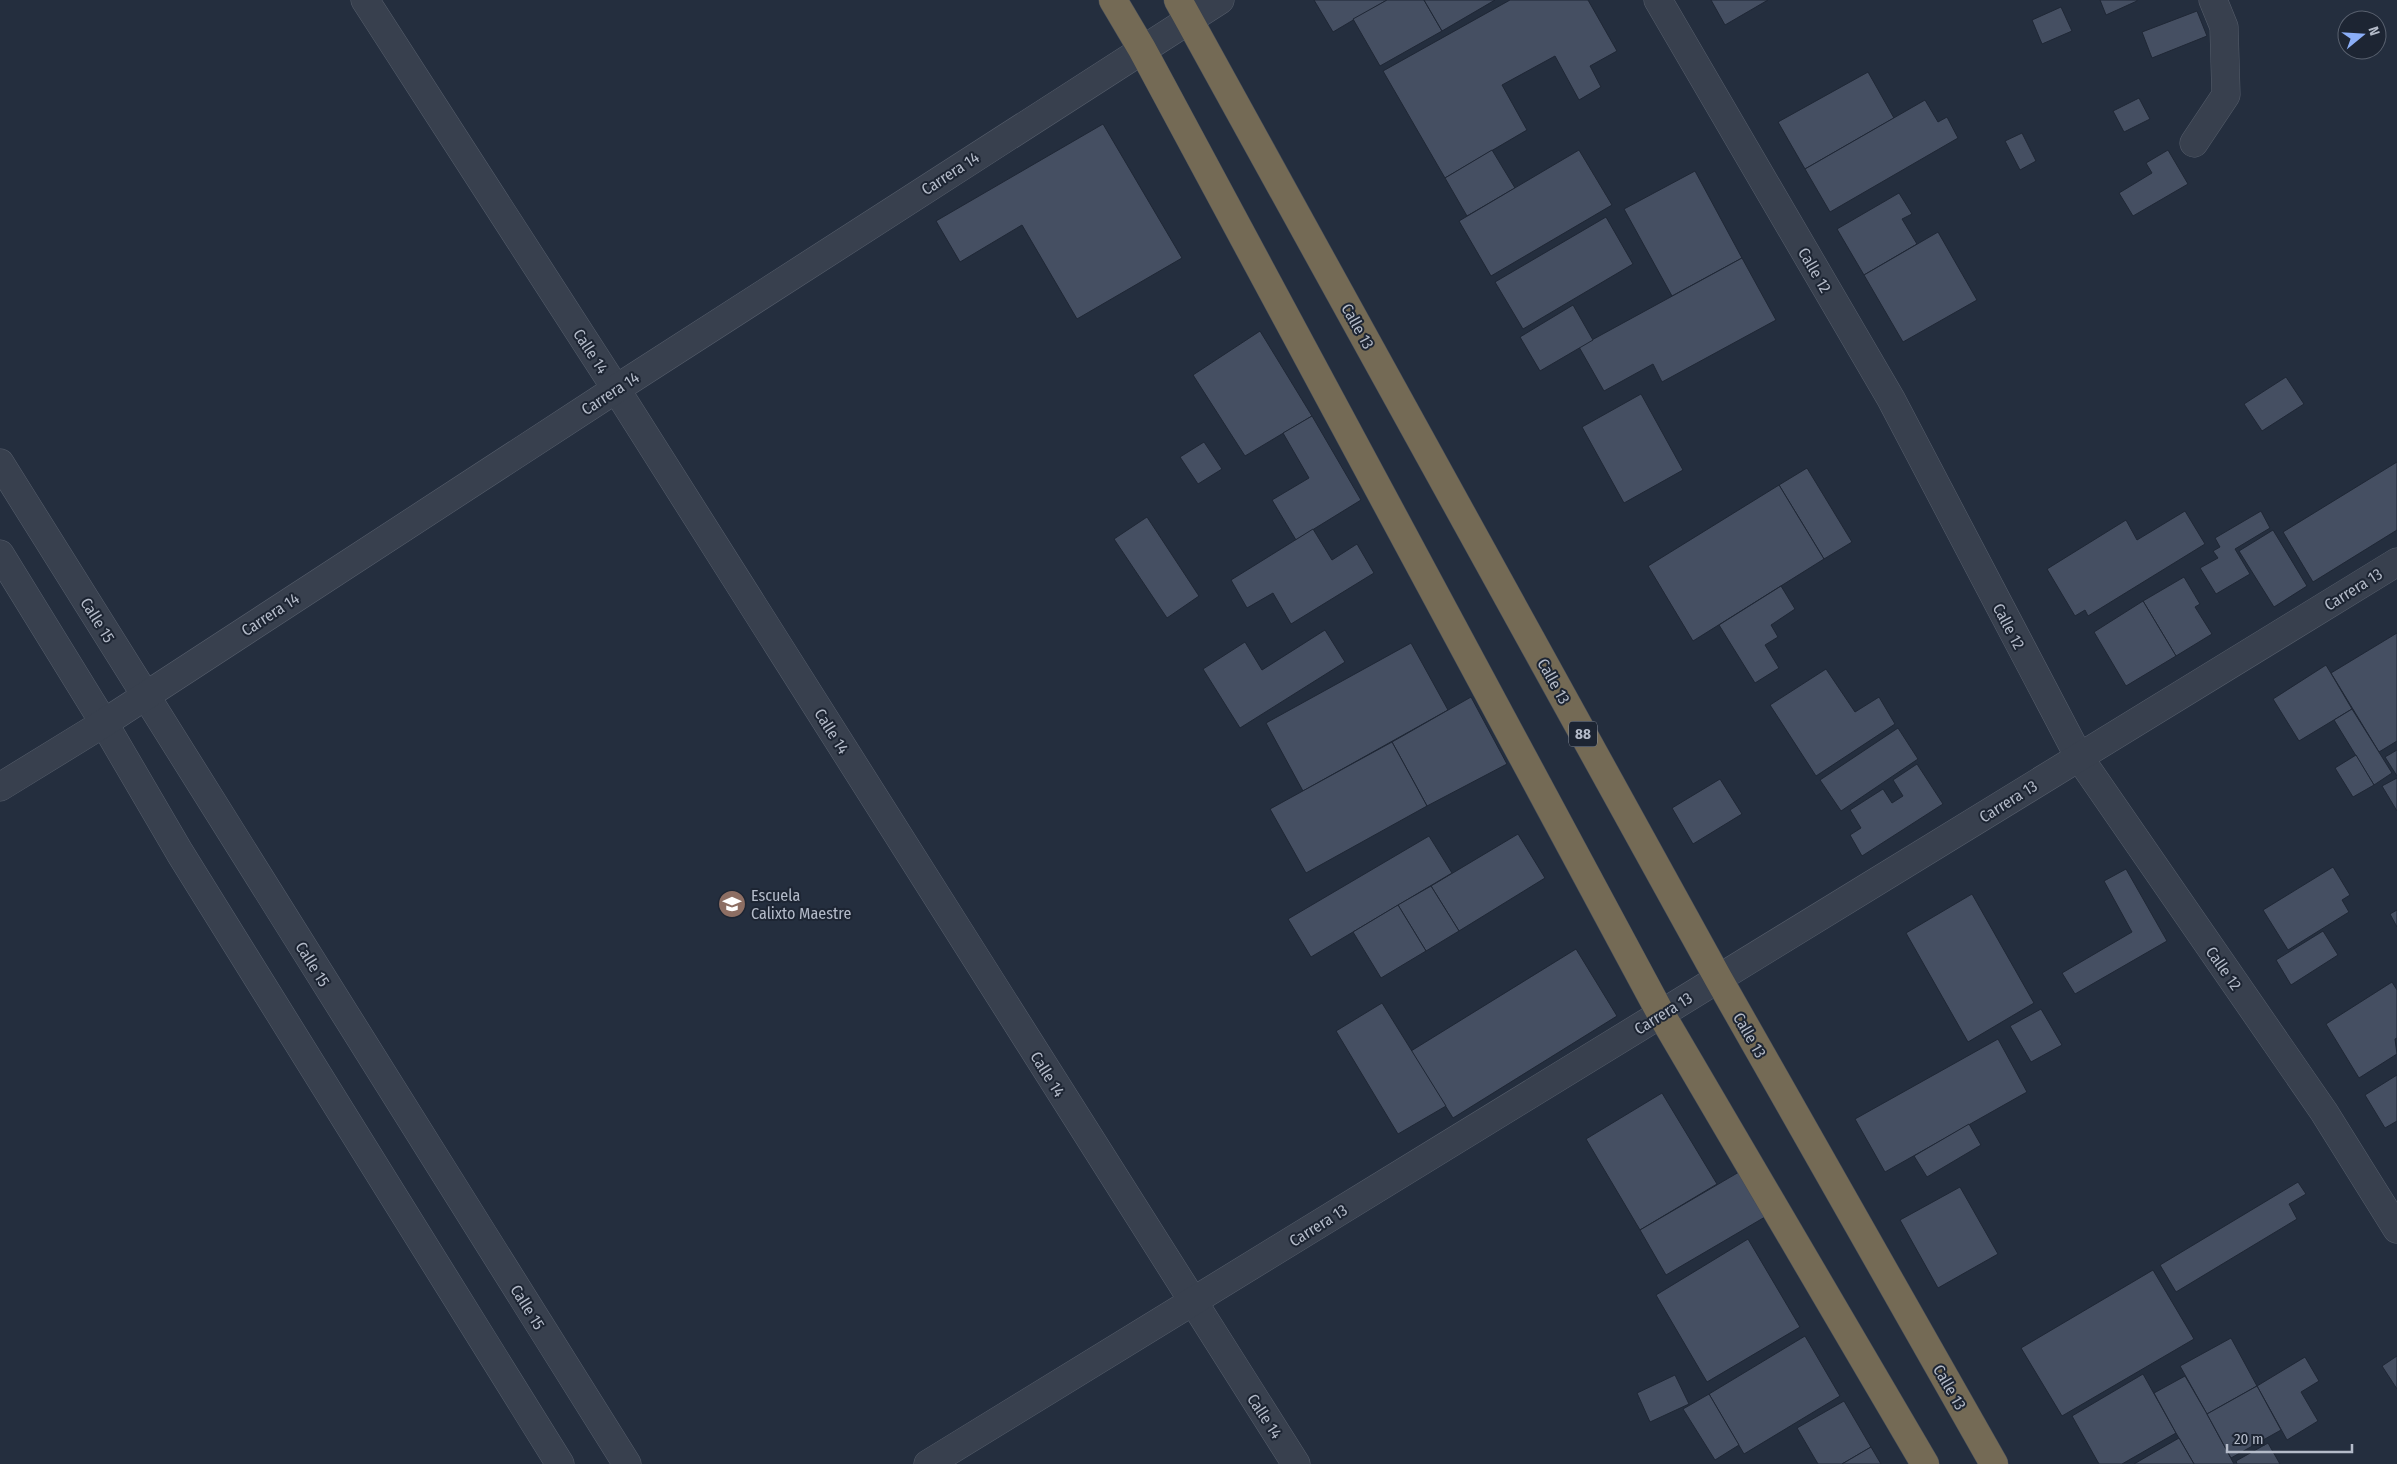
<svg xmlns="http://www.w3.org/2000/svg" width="2397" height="1464" font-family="'Fira Sans Condensed',sans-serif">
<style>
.building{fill:#454f62;stroke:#1f2735}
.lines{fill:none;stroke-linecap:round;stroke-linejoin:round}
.minor-casing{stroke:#565e6c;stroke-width:29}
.highway-casing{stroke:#434b59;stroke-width:29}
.minor{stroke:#38404e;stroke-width:28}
.highway{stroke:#746a55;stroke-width:28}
.labels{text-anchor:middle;stroke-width:4;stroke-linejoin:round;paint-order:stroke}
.shield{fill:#1d2533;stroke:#878e9c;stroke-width:1}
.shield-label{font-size:15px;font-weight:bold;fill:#b4bbc9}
.street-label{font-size:16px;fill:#b4bbc9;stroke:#1d2533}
.poi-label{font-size:16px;fill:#b4bbc9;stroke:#1d2533;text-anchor:start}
</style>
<rect width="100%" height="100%" fill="#242e3e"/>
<!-- building -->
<g class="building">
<polygon points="1314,0 1387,0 1333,32"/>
<polygon points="1387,0 1424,0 1442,31 1380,66 1353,19"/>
<polygon points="1424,0 1495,0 1442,31"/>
<polygon points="1510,0 1588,0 1617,51 1590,66 1601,87 1579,100 1555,56 1502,85 1527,130 1445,178 1383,71"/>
<polygon points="1711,0 1768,0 1725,25"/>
<polygon points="2100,0 2137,0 2137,1 2106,15"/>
<polygon points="2061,7 2072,31 2042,44 2032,20"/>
<polygon points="2197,11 2207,36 2152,58 2142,32"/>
<polygon points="1868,72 1894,118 1805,169 1778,122"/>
<polygon points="2139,98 2150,119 2124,132 2113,111"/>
<polygon points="1925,100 1938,122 1947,117 1958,138 1830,212 1805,169"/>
<polygon points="1103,124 1182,258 1077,319 1022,225 960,262 936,221"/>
<polygon points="2022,133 2036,161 2020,170 2005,141"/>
<polygon points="1492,150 1515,188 1467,216 1445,178"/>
<polygon points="1579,150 1612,205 1491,276 1459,221"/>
<polygon points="2168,150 2188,184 2133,216 2119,193 2152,173 2146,163"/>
<polygon points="1695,171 1742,258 1672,296 1624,209"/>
<polygon points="1899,193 1912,214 1902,219 1917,244 1864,275 1837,229"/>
<polygon points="1606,217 1633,264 1523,329 1495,282"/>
<polygon points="1938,232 1977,300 1903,342 1864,275"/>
<polygon points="1742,258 1776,320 1662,382 1653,364 1604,391 1579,347"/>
<polygon points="1573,305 1593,340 1540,371 1520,337"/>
<polygon points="1260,331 1312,416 1245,456 1193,375"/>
<polygon points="2286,377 2304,404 2262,431 2244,404"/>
<polygon points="1641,394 1683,470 1624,503 1582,427"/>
<polygon points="1312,416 1361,500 1296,540 1272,500 1309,478 1283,433"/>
<polygon points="1204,442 1222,469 1198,484 1180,457"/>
<polygon points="2397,462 2397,530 2313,582 2283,532"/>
<polygon points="1807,468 1852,542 1824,559 1779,485"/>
<polygon points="1779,485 1824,559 1693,641 1648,566"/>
<polygon points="2185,511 2205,544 2088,616 2085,610 2075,616 2047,569 2126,520 2137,540"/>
<polygon points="2261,511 2270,528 2235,549 2250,574 2216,594 2200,568 2218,558 2213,551 2220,547 2215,538"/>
<polygon points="1147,517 1199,596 1167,618 1114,539"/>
<polygon points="1313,529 1332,560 1357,544 1374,573 1291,624 1273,593 1247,608 1231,580"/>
<polygon points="2273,530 2307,586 2274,607 2239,551"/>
<polygon points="2184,577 2200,604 2195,607 2212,634 2176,656 2143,601"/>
<polygon points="1781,586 1795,609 1771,625 1778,637 1765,645 1779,668 1755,683 1719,625"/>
<polygon points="2143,601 2176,656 2126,686 2094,632"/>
<polygon points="1325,630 1345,662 1240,728 1203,669 1245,642 1262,670"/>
<polygon points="2397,633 2397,741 2379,752 2331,673"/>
<polygon points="1411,643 1448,710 1303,791 1266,723"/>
<polygon points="2326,665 2352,709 2299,741 2273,699"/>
<polygon points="1826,669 1855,712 1879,697 1895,724 1816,776 1770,705"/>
<polygon points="1471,697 1507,764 1427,806 1392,742"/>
<polygon points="2352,709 2392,773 2374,785 2334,720"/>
<polygon points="1898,728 1918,759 1841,811 1820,780"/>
<polygon points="1392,742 1427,806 1306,873 1270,809"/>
<polygon points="2397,750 2397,776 2385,757"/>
<polygon points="2356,755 2374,785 2353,797 2335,768"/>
<polygon points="1917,764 1943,804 1862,856 1850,835 1861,828 1850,810 1883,789 1892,803 1903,796 1893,780"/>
<polygon points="2397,778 2397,811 2382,786"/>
<polygon points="1720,779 1742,814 1693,844 1672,808"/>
<polygon points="1518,834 1545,878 1459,931 1431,886"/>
<polygon points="1429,836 1452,873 1311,957 1288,919"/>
<polygon points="2333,867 2350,895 2342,900 2349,912 2288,950 2263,910"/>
<polygon points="2126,869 2167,941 2075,994 2062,973 2132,932 2104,881"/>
<polygon points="1431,886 1459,931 1426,951 1398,905"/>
<polygon points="1972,894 2034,1003 1968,1042 1906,933"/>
<polygon points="1398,905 1426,951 1381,978 1353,932"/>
<polygon points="2397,910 2397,927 2390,914"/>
<polygon points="2323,931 2338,955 2291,985 2276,960"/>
<polygon points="1576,949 1617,1016 1453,1118 1411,1051"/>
<polygon points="2392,982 2397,990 2397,1038 2395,1039 2397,1054 2359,1078 2326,1024"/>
<polygon points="1382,1003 1446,1106 1398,1134 1336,1031"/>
<polygon points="2041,1009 2062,1045 2031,1062 2010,1026"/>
<polygon points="1998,1039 2027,1092 1885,1172 1855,1119"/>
<polygon points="2397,1075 2397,1121 2385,1128 2365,1095"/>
<polygon points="1662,1093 1717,1184 1640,1230 1586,1139"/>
<polygon points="1969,1124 1981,1145 1927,1177 1914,1156"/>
<polygon points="1739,1172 1765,1217 1666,1275 1640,1230"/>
<polygon points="2298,1182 2306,1194 2289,1204 2297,1219 2176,1292 2160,1265"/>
<polygon points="1960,1187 1998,1254 1938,1288 1900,1220"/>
<polygon points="1748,1239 1800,1327 1707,1382 1656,1295"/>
<polygon points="2153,1270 2194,1339 2062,1416 2021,1348"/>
<polygon points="1805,1336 1840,1396 1744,1454 1709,1394"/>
<polygon points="2231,1338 2257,1386 2207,1414 2180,1366"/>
<polygon points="2397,1356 2397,1389 2382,1366"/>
<polygon points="2305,1357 2319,1381 2301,1392 2318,1421 2287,1440 2257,1386"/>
<polygon points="2143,1374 2176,1433 2122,1464 2099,1464 2072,1416"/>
<polygon points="1675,1375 1689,1404 1650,1422 1637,1393"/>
<polygon points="2185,1376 2207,1414 2234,1464 2194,1464 2176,1433 2154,1393"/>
<polygon points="2257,1386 2281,1430 2231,1458 2207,1414"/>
<polygon points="1709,1394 1739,1445 1715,1460 1683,1409"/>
<polygon points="1844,1401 1871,1447 1842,1464 1818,1464 1797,1428"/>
<polygon points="2179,1438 2194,1464 2134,1464"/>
<polygon points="2268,1443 2280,1464 2237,1464 2236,1461"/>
<polygon points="1871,1447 1881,1464 1842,1464"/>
</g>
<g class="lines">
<!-- minor casing -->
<g class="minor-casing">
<g id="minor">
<polyline points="365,0 616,389 1296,1464"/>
<polyline points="1658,0 1891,399 2079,757 2324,1112 2397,1229"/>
<polyline points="2194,143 2226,95 2224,27 2213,0"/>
<polyline points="0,463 627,1464"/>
<polyline points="0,554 104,723 180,853 560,1464"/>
<polyline points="0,787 104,723 616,389 1220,0"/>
<polyline points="928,1464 2397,562"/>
</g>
</g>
<!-- highway casing -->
<g class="highway-casing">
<g id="highway">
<polyline points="1113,0 1142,49 1661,1014 1925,1464"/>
<polyline points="1178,0 1718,978 1994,1464"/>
</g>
</g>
<!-- minor -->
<use href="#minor" class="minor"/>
<!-- highway -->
<use href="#highway" class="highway"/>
</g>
<!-- icons -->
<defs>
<g id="school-disc" transform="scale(1.4375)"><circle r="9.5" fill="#8d6e63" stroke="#1d2533"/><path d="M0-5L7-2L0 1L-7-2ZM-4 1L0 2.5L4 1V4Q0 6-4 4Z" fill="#fff"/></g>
</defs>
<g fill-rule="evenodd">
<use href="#school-disc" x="732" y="904"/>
</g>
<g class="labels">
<!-- shield labels -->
<rect class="shield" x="1569" y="721.5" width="28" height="25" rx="4"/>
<g class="shield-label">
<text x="1583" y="739">88</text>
</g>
<!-- street labels -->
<g class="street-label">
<text transform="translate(950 173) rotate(-33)" y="6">Carrera 14</text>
<text transform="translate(1815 270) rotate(60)" y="6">Calle 12</text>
<text transform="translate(1358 326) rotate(61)" y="6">Calle 13</text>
<text transform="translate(591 351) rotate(57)" y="6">Calle 14</text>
<text transform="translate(610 393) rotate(-33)" y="6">Carrera 14</text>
<text transform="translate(2353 589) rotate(-32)" y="6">Carrera 13</text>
<text transform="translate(270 614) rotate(-33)" y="6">Carrera 14</text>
<text transform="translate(98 620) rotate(58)" y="6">Calle 15</text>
<text transform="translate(2009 626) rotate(62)" y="6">Calle 12</text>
<text transform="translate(1554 681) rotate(61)" y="6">Calle 13</text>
<text transform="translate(832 731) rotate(58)" y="6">Calle 14</text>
<text transform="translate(2008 801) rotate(-32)" y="6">Carrera 13</text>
<text transform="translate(313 964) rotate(58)" y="6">Calle 15</text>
<text transform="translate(2224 968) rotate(55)" y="6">Calle 12</text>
<text transform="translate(1663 1013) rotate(-32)" y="6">Carrera 13</text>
<text transform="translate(1750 1035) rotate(60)" y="6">Calle 13</text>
<text transform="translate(1048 1074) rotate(58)" y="6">Calle 14</text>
<text transform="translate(1318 1225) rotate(-32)" y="6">Carrera 13</text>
<text transform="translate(528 1307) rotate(58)" y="6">Calle 15</text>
<text transform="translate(1950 1387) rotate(60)" y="6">Calle 13</text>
<text transform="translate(1265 1416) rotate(57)" y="6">Calle 14</text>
</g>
<!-- poi labels -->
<g class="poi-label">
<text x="751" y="901">Escuela<tspan x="751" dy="18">Calixto Maestre</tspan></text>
</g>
</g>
<!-- north arrow -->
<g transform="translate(2362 35) rotate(72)"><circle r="24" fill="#1d2533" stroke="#59616f"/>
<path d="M0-4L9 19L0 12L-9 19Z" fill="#8baef7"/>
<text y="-8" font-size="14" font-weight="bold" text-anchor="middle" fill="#b4bbc9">N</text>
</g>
<!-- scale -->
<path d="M2227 1444v8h125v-8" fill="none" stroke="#b4bbc9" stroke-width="2.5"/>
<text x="2234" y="1444" font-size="15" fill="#b4bbc9" stroke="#1d2533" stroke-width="4" paint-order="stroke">20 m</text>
</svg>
